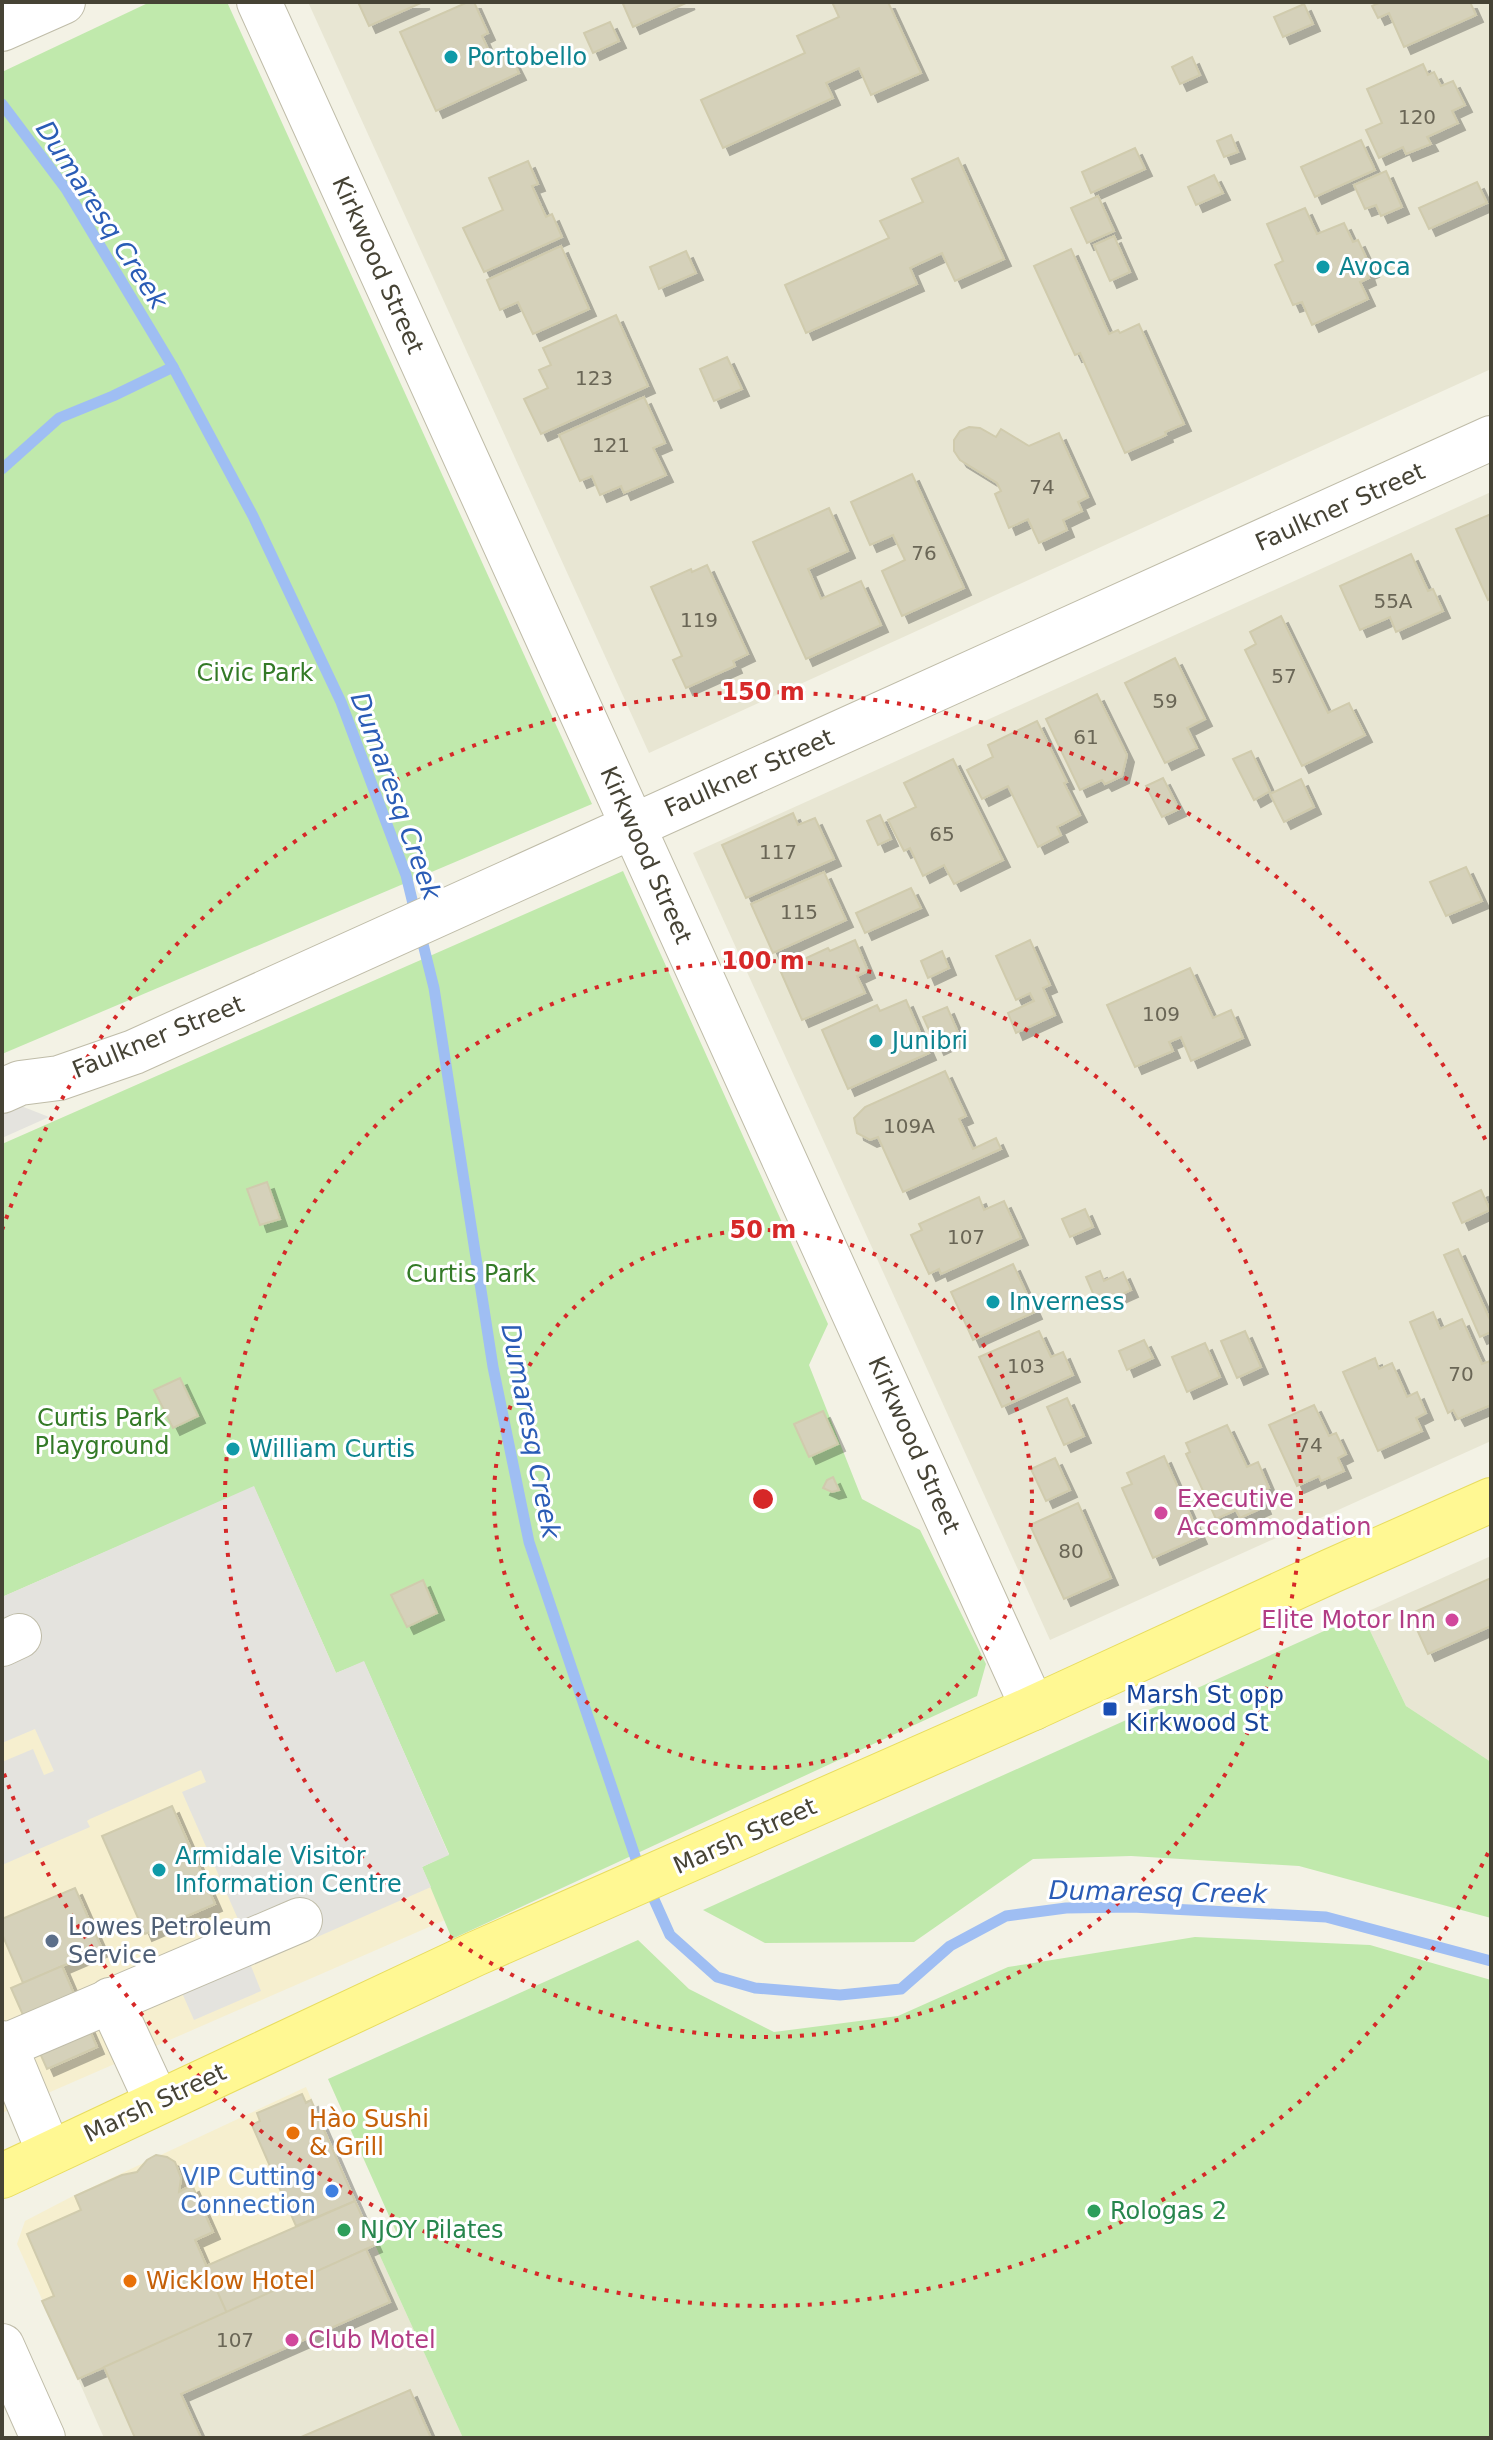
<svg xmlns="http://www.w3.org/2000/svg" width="1493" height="2440" font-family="'DejaVu Sans',sans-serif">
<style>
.residential{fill:#e8e6d3}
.commercial{fill:#f6efcf}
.green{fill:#c0e9ac}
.parking{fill:#e4e3de}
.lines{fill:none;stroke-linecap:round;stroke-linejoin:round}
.stream{stroke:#9fbef3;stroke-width:11}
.building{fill:#d5d1ba;stroke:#d0cbad;stroke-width:2;filter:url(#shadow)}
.minor-casing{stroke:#bfbca8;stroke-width:46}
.major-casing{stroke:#e8dd5f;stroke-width:46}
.minor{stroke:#fff;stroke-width:44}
.major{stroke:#fff893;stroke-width:44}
.ring{fill:none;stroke:#d62828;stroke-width:4;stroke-dasharray:4 8}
.culture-dot{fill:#0f9aa8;stroke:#fff;stroke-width:3}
.hotel-dot{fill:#d1479c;stroke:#fff;stroke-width:3}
.transit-dot{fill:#1a4fb4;stroke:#fff;stroke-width:3}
.service-dot{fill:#5c6f8a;stroke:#fff;stroke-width:3}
.food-dot{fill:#e8710a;stroke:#fff;stroke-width:3}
.shop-dot{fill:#3f7fe0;stroke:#fff;stroke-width:3}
.leisure-dot{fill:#2e9e5b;stroke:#fff;stroke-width:3}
.labels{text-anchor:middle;stroke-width:6;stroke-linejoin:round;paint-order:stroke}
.number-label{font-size:20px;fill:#6a6656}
.culture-label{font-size:24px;fill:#0d838f;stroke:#fff;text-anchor:start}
.street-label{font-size:24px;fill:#464335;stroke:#fff}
.park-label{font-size:24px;fill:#337a26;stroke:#fff}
.hotel-label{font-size:24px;fill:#b23c85;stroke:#fff;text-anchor:start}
.transit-label{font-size:24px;fill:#164399;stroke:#fff;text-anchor:start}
.service-label{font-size:24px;fill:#4e5e75;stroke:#fff;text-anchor:start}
.food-label{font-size:24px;fill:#c56008;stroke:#fff;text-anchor:start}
.shop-label{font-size:24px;fill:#366cbe;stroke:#fff;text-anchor:end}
.leisure-label{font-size:24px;fill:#27864d;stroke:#fff;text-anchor:start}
.water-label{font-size:26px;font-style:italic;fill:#2a5cb6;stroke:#fff}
.centre{fill:#d62828;stroke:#fff;stroke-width:4}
.ring-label{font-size:24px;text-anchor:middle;font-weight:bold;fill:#d62828;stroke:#fff;stroke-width:6;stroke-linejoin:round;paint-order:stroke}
</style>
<defs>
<filter id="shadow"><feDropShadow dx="7" dy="7" stdDeviation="0" flood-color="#0004"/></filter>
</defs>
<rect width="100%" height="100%" fill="#f3f2e5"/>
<!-- residential -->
<g class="residential">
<polygon points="308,2 1491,2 1491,369 649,753"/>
<polygon points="1491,492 1491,1441 1050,1640 693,853"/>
<polygon points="1491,1556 1491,1762 1406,1706 1362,1614"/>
<polygon points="375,2245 463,2438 104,2438 78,2379"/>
</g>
<!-- commercial -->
<g class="commercial">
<polygon points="254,1486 445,1920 2,2113 2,1597"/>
<polygon points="306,2087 375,2245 78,2379 17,2244 25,2221 73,2196"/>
</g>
<!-- green -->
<g class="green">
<polygon points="150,2 227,2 592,804 2,1054 2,72"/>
<polygon points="623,871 828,1324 809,1365 862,1499 920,1530 986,1664 977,1696 452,1939 422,1867 449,1854 364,1662 336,1673 254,1487 2,1597 2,1144"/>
<polygon points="1362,1614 1406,1706 1491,1762 1491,1918 1299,1866 1131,1856 1033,1859 914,1942 765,1943 703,1910"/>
<polygon points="1195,1937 1370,1945 1491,1980 1491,2438 463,2438 375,2245 398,2236 328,2079 638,1940 689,1989 774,2032 898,2016 1008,1967"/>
</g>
<!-- parking -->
<g class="parking">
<polygon points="16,1104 49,1117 2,1138 2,1110"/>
<polygon points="254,1486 336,1673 364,1661 449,1855 422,1867 431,1887 251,1966 261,1991 194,2020 167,1959 241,1926 182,1792 206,1782 201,1770 90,1819 87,1821 90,1827 2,1865 2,1762 33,1749 44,1775 54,1771 35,1729 2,1743 2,1597"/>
</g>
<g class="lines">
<!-- stream -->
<g class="stream">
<polyline points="2,104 66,189 173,367 253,516 341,702 406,875 416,916"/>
<polyline points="2,469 59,418 113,396 173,367"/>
<polyline points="420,932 434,988 493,1367 529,1542 640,1871"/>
<polyline points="648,1886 670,1935 717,1977 755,1988 840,1995 901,1989 950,1946 1006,1916 1066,1908 1132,1907 1326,1917 1491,1961"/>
</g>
</g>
<!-- building -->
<g class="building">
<polygon points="358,2 423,2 369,26"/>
<polygon points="468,2 474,2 488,33 482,36 493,60 509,53 519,73 436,111 400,32"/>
<polygon points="627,2 688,2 633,27 623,4"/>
<polygon points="832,2 888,2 921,73 871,95 859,68 826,83 833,98 723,148 701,100 805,53 797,36 839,17"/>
<polygon points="1381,2 1470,2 1476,15 1404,47 1389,13 1378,18 1372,6"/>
<polygon points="1304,4 1313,24 1283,37 1274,17"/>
<polygon points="610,22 619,41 593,53 584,33"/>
<polygon points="1192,57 1200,75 1180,84 1172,67"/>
<polygon points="1423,64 1428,75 1434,72 1441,86 1453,81 1465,105 1452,111 1458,123 1427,137 1431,144 1406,154 1403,147 1379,158 1366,130 1382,123 1367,89"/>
<polygon points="1231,135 1238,152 1224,157 1217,141"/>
<polygon points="1361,140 1375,170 1315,197 1301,167"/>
<polygon points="1135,148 1145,169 1091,193 1082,172"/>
<polygon points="958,158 1004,259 955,281 942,253 910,268 917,284 806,333 785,285 889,238 880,221 923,202 912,179"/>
<polygon points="528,161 538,184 532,186 546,217 552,214 562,237 484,272 463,228 503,210 489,178"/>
<polygon points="1386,171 1402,207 1381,216 1376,205 1365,209 1354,185"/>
<polygon points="1214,175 1223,193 1196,205 1188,187"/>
<polygon points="1477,182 1487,203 1429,229 1419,208"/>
<polygon points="1098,196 1114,231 1087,243 1071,208"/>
<polygon points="1305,208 1317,234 1344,223 1353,242 1358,240 1372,270 1367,272 1369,278 1360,282 1368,299 1312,325 1302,302 1293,305 1275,265 1283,261 1267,224"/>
<polygon points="1114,236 1130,272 1110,281 1094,245"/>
<polygon points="561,246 589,309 533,334 518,302 500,310 487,280"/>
<polygon points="1071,249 1109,334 1118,330 1120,333 1139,324 1184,424 1165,432 1166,435 1125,453 1080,353 1075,355 1034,266"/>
<polygon points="686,251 696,273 659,289 650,267"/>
<polygon points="616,315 648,386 541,434 524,399 548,388 539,370 551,365 543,348"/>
<polygon points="727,357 742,389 714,401 700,369"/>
<polygon points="644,397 665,443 653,448 666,475 624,493 621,486 600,495 592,476 580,481 559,435"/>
<polygon points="969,427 980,428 996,437 1001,429 1029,446 1059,433 1088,497 1078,502 1082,511 1063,520 1067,530 1039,543 1028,519 1009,528 995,494 1001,491 997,483 960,460 954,451 954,440 960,431"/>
<polygon points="912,474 964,588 902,616 882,571 905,560 893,535 870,545 851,502"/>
<polygon points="829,508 848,551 808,569 821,599 861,581 881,625 806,659 753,542"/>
<polygon points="1491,514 1491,598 1488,600 1456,529"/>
<polygon points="1411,554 1428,591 1433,589 1443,611 1396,632 1390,617 1360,630 1340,586"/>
<polygon points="707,565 748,654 733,661 735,666 686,688 673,660 682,656 651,587 691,569 692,572"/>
<polygon points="1281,616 1328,713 1349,703 1365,735 1302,766 1245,650 1256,644 1250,632"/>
<polygon points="1175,658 1205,719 1187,728 1197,748 1165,763 1125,683"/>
<polygon points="1097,694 1127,755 1122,776 1105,784 1102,780 1080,790 1046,719"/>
<polygon points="1037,721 1067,782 1064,783 1080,815 1057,827 1061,835 1038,847 1008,786 982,799 967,770 993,757 988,745"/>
<polygon points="1251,751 1270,791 1254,800 1233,759"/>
<polygon points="953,759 1003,860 954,884 944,865 923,876 910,848 904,851 888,820 916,807 904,783"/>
<polygon points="1163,778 1179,809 1162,817 1146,786"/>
<polygon points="1301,779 1314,807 1284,822 1270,794"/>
<polygon points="793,813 798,825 815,818 834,859 746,898 722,845"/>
<polygon points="880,815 891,839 878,845 867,821"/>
<polygon points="1466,867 1482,901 1446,916 1430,882"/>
<polygon points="824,872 846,920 773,953 751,904"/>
<polygon points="911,888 921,908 865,933 856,913"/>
<polygon points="855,940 868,971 857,976 865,993 802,1020 780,970 828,948 830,951"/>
<polygon points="1030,940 1050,985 1043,988 1055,1015 1016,1033 1008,1013 1034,1001 1030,993 1016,1000 996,956"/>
<polygon points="942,951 949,968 928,978 921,961"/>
<polygon points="1190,968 1213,1018 1231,1010 1243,1038 1191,1061 1181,1037 1169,1042 1173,1051 1135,1067 1107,1005"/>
<polygon points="906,1000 929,1053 848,1089 822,1030 877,1005 880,1011"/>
<polygon points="947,1007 960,1037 937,1048 923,1017"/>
<polygon points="945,1071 966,1116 959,1119 973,1149 996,1138 1001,1149 903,1192 878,1137 870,1140 857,1133 854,1118 865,1107"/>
<polygon points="267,1182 280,1219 260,1225 247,1189"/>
<polygon points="1481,1190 1490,1210 1462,1223 1453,1203"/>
<polygon points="979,1197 984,1210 1004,1201 1021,1238 941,1274 939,1269 929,1274 911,1235 922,1230 919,1224"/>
<polygon points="1085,1209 1093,1227 1070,1237 1062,1219"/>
<polygon points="1458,1249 1491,1322 1491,1332 1480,1337 1444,1255"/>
<polygon points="1013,1264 1035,1312 973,1340 951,1292"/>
<polygon points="1100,1271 1104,1281 1123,1272 1131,1290 1098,1305 1086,1277"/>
<polygon points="1433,1312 1440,1329 1462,1319 1482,1364 1490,1361 1491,1363 1491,1405 1458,1419 1453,1410 1448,1413 1410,1322"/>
<polygon points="1039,1331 1051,1357 1063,1352 1073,1375 1002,1407 979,1357"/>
<polygon points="1245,1331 1261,1367 1237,1378 1221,1341"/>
<polygon points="1144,1340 1153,1358 1127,1370 1119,1351"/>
<polygon points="1205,1343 1220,1377 1187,1392 1172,1357"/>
<polygon points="1375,1358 1379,1369 1392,1363 1407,1397 1417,1392 1426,1413 1416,1418 1422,1431 1378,1451 1343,1372"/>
<polygon points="180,1378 198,1416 173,1428 154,1390"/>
<polygon points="1067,1398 1084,1436 1064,1445 1047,1407"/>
<polygon points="1314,1405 1329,1436 1336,1433 1346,1454 1338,1458 1344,1471 1321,1481 1319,1476 1297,1486 1269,1425"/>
<polygon points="823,1411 838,1444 809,1457 794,1424"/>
<polygon points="1227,1425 1247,1467 1258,1462 1269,1488 1258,1492 1264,1507 1240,1518 1236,1510 1216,1519 1186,1454 1190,1452 1186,1443"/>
<polygon points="1164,1456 1200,1537 1153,1558 1122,1488 1132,1484 1127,1473"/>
<polygon points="1055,1458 1070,1490 1046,1501 1031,1469"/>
<polygon points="833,1477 839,1490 832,1492 823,1488 827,1480"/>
<polygon points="1078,1503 1111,1578 1064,1599 1030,1525"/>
<polygon points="1491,1578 1491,1626 1428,1654 1410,1614"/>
<polygon points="423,1580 437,1613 407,1627 391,1595"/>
<polygon points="172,1806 215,1904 145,1934 102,1836"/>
<polygon points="75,1888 102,1949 23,1983 2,1934 2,1919"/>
<polygon points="62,1966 97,2047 47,2069 11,1988"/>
<polygon points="302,2094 306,2103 311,2100 355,2201 296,2226 252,2125 260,2121 257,2113"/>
<polygon points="156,2155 167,2157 175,2162 181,2178 179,2192 192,2185 213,2232 195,2240 227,2313 78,2379 42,2301 54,2296 27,2234 81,2210 75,2196 122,2175 137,2172 147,2160"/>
<polygon points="355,2201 375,2245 227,2313 206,2266"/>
<polygon points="366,2249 390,2302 181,2394 201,2438 135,2438 104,2367"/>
<polygon points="410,2390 431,2438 299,2438"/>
</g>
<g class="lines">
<!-- minor casing -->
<g class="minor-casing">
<g id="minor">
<polyline points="259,2 1033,1708"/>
<polyline points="2,29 63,2"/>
<polyline points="2,1091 20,1083 59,1078 134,1052 1491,438"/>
<polyline points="2,1644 19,1636"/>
<polyline points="110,2000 157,2102"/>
<polyline points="2,2043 5,2046 300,1920"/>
<polyline points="5,2046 49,2152"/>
<polyline points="2,2346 43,2438"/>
</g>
</g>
<!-- major casing -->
<g class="major-casing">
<polyline id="major" points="2,2176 475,1954 1033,1708 1331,1571 1491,1500"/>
</g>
<!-- minor -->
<use href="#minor" class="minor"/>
<!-- major -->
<use href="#major" class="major"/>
</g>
<!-- distance rings -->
<g class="ring">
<circle cx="763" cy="1499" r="269"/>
<circle cx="763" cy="1499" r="538"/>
<path d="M1488 1853A807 807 0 0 1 2 1768M2 1230A807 807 0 0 1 1488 1145"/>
</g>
<!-- markers -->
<g class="culture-dot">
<circle cx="451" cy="57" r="8"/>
<circle cx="1323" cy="267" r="8"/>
<circle cx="876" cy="1041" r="8"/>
<circle cx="993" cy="1302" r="8"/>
<circle cx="233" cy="1449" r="8"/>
<circle cx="159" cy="1870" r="8"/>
</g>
<g class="hotel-dot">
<circle cx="1161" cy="1513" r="8"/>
<circle cx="1452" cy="1620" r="8"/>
<circle cx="292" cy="2340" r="8"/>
</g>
<rect class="transit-dot" x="1102" y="1701" width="16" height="16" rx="4"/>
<circle class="service-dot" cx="52" cy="1941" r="8"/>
<g class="food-dot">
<circle cx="293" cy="2133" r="8"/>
<circle cx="130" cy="2281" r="8"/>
</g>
<circle class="shop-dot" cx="332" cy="2191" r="8"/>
<g class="leisure-dot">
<circle cx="1094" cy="2211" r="8"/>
<circle cx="344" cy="2230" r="8"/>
</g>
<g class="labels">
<!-- number labels -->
<g class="number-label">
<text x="1417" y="124">120</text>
<text x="594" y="385">123</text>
<text x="611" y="452">121</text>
<text x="1042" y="494">74</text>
<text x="924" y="560">76</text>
<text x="1393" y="608">55A</text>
<text x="699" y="627">119</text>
<text x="1284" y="683">57</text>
<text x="1165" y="708">59</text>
<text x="1086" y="744">61</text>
<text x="942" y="841">65</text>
<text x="778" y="859">117</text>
<text x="799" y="919">115</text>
<text x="1161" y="1021">109</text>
<text x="909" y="1133">109A</text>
<text x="966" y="1244">107</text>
<text x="1026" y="1373">103</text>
<text x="1461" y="1381">70</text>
<text x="1310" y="1452">74</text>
<text x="1071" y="1558">80</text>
<text x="235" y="2347">107</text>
</g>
<!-- culture labels -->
<g class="culture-label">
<text x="467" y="65">Portobello</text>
<text x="1339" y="275">Avoca</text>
<text x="892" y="1049">Junibri</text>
<text x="1009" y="1310">Inverness</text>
<text x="249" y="1457">William Curtis</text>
<text x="175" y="1864">Armidale Visitor<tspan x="175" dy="28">Information Centre</tspan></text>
</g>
<!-- street labels -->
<g class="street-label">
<text transform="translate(378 265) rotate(66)" y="8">Kirkwood Street</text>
<text transform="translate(1340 507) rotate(-24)" y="8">Faulkner Street</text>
<text transform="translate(749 773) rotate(-24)" y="8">Faulkner Street</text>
<text transform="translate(646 855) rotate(66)" y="8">Kirkwood Street</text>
<text transform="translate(158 1037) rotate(-22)" y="8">Faulkner Street</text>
<text transform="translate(914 1445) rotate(66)" y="8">Kirkwood Street</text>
<text transform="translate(745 1836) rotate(-24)" y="8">Marsh Street</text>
<text transform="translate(155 2103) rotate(-25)" y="8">Marsh Street</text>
</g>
<!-- park labels -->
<g class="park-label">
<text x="255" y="681">Civic Park</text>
<text x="471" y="1282">Curtis Park</text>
<text x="102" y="1426">Curtis Park<tspan x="102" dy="28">Playground</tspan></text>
</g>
<!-- hotel labels -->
<g class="hotel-label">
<text x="1177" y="1507">Executive<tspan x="1177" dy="28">Accommodation</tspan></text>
<text x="1436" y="1628" text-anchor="end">Elite Motor Inn</text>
<text x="308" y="2348">Club Motel</text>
</g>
<!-- transit labels -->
<g class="transit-label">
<text x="1126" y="1703">Marsh St opp<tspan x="1126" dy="28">Kirkwood St</tspan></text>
</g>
<!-- service labels -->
<g class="service-label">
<text x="68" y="1935">Lowes Petroleum<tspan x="68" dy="28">Service</tspan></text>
</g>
<!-- food labels -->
<g class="food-label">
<text x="309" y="2127">Hào Sushi<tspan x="309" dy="28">&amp; Grill</tspan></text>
<text x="146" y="2289">Wicklow Hotel</text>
</g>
<!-- shop labels -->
<g class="shop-label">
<text x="316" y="2185">VIP Cutting<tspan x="316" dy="28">Connection</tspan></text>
</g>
<!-- leisure labels -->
<g class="leisure-label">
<text x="1110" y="2219">Rologas 2</text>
<text x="360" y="2238">NJOY Pilates</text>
</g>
<!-- water labels -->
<g class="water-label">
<text transform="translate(102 215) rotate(57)" y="9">Dumaresq Creek</text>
<text transform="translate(396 796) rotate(70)" y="9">Dumaresq Creek</text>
<text transform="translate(531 1431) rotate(79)" y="9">Dumaresq Creek</text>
<text transform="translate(1158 1892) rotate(1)" y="9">Dumaresq Creek</text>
</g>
</g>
<circle cx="763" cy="1499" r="12" class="centre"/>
<g class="ring-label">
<text x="763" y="700">150 m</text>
<text x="763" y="969">100 m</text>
<text x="763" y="1238">50 m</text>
</g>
<!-- border -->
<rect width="1493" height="2440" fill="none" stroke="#464335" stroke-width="8"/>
</svg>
